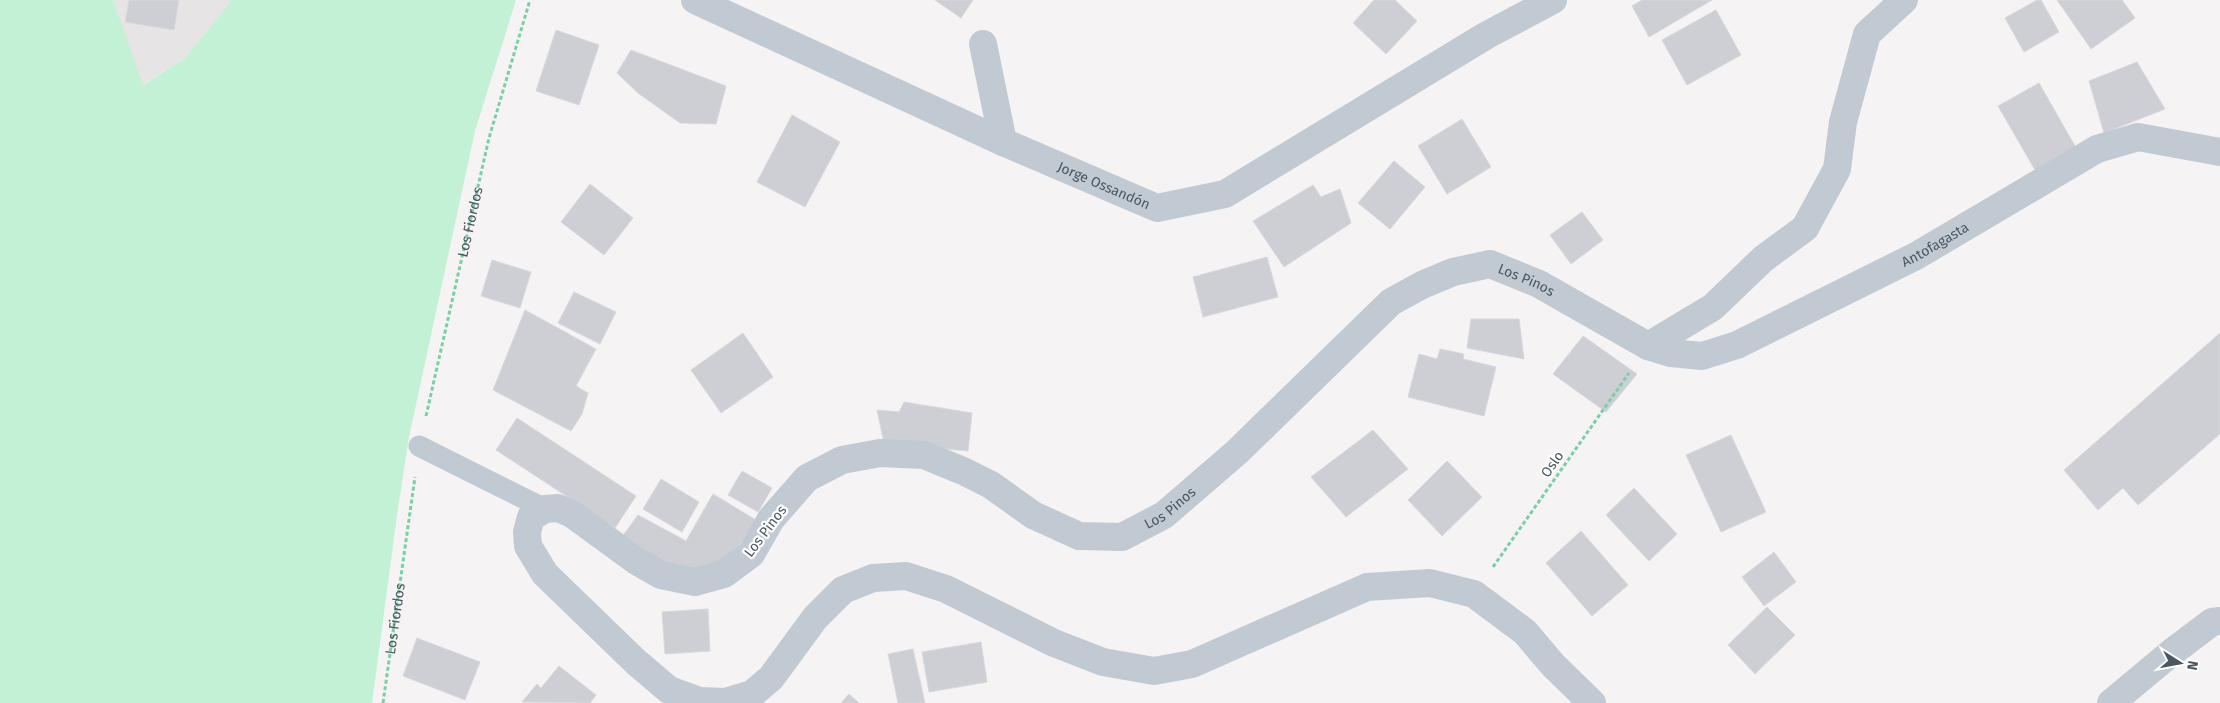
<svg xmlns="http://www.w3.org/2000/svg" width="2220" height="703" font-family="'Fira Sans',sans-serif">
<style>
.education{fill:#e6e4e5}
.green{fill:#c3f1d5}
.building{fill:#cdcfd5;stroke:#d7d9de}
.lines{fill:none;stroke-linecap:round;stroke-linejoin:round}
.path{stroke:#7ad0a6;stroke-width:3;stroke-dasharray:4 2.5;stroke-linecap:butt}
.pedestrian{stroke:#c1cad2;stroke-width:21}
.minor{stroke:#c1cad2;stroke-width:28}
.labels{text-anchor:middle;stroke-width:4.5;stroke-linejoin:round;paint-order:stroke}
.street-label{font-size:14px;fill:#4a5661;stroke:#fff}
</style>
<rect width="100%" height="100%" fill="#f5f3f3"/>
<!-- education -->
<polygon class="education" points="113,0 232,0 185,58 142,85"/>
<!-- green -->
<polygon class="green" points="0,0 113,0 143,85 185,58 232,0 516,0 475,131 409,437 397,515 372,703 0,703"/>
<!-- building -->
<g class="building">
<polygon points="129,0 179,0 174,30 125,22"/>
<polygon points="935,0 973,0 961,18"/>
<polygon points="1374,0 1395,0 1417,21 1386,54 1353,23"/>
<polygon points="1642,0 1712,0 1649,37 1632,6"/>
<polygon points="2037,0 2041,0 2059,32 2024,52 2005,18"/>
<polygon points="2057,0 2122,0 2135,18 2091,49"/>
<polygon points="1716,10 1741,55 1687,85 1662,40"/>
<polygon points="556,30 599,45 579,105 536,91"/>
<polygon points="631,50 726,86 716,124 680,123 638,93 617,73"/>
<polygon points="2137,62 2165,109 2104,133 2089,81"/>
<polygon points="2039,83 2079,153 2039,177 1998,106"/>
<polygon points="792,115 840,142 805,207 757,182"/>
<polygon points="1462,119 1491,167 1447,194 1418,146"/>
<polygon points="1394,161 1425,187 1390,229 1358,203"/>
<polygon points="590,184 633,218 604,255 561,222"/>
<polygon points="1313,185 1321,197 1340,189 1351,223 1284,267 1253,221"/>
<polygon points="1582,212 1603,240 1571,264 1550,235"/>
<polygon points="1267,257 1278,297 1203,317 1193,277"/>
<polygon points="492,260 531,272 520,308 481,296"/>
<polygon points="574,292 616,312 600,344 558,323"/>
<polygon points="525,310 596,349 576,386 588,393 582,414 571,431 493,390"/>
<polygon points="1471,319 1519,319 1524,359 1467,348"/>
<polygon points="743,333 773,377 721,413 691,370"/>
<polygon points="2220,333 2220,434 2138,505 2123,488 2098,510 2064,470"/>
<polygon points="1583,336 1637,374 1606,412 1553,374"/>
<polygon points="1440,349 1464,354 1463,359 1496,367 1484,416 1408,397 1419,354 1437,359"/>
<polygon points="904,402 972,413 968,451 884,443 877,410 899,412"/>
<polygon points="517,418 636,496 615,528 496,450"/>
<polygon points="1373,430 1408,469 1346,517 1311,477"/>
<polygon points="1731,435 1766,512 1721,532 1686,455"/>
<polygon points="1447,461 1482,497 1442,536 1408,500"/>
<polygon points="742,471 772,488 758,512 728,495"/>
<polygon points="661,479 699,502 682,532 643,509"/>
<polygon points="1634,488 1677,534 1649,561 1606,515"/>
<polygon points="713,494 756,520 724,568 694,574 667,564 622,537 638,515 686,541"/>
<polygon points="1581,531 1628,585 1592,616 1546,563"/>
<polygon points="1774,552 1796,582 1764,606 1742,577"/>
<polygon points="1767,607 1795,635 1755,674 1728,645"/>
<polygon points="708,609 710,651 665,654 662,612"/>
<polygon points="417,638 480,662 465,700 403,676"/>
<polygon points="981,642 987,682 929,692 922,652"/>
<polygon points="913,649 925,703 898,703 888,654"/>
<polygon points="559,666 596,695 590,703 522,702 537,684 541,688"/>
<polygon points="849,694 859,703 841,703"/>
</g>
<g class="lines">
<!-- path -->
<g class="path">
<path id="s1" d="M426,416L489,138L530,0"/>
<polyline points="1493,567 1629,373"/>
<path id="s2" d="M383,703L415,477"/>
</g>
<!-- pedestrian -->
<polyline class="pedestrian" points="419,446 545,509"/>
<!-- minor -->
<g class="minor">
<path id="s3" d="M695,0L1003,142L1157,208L1225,194L1487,35L1553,0"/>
<polyline points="983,44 1003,142"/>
<path id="s4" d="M1648,346L1671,353L1702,356L1737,345L1916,256L2097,149L2138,137L2220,152"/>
<path id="s5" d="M1592,703L1553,665L1525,632L1474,594L1430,583L1367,587L1192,664L1154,671L1103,662L1054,643L946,589L906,576L873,578L843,590L815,618L771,678L752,694L726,702L699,701L669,690L636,662L545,574L528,546L527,532L531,517L545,509L558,508L572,514L635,560L661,575L695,582L724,574L751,554L771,519L807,478L842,460L880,453L924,455L963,471L991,485L1033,515L1079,536L1122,537L1164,515L1237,452L1391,302L1422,285L1453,272L1490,264L1539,284L1648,346L1713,307L1763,259L1805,228L1837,169L1843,122L1867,34L1904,0"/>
<polyline points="2111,703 2171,653 2212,622 2220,621"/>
</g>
</g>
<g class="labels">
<!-- street labels -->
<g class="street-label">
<text dy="5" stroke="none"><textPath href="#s3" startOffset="449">Jorge Ossandón</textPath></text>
<text dy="5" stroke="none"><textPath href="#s1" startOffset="199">Los Fiordos</textPath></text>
<text dy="5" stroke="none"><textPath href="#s4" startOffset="314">Antofagasta</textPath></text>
<text dy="5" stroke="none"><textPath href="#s5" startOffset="2481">Los Pinos</textPath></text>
<text transform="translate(1552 464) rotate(-55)" y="5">Oslo</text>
<text dy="5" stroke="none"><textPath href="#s5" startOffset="2032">Los Pinos</textPath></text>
<text transform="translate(765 531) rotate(-53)" y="5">Los Pinos</text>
<text dy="5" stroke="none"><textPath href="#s2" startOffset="85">Los Fiordos</textPath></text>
</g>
</g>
<!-- north arrow -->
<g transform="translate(2180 663) rotate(101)" stroke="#ffffff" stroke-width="4" paint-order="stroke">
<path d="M0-4L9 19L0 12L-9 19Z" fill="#4a5661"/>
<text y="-8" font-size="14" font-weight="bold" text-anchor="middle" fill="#4a5661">N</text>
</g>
</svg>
